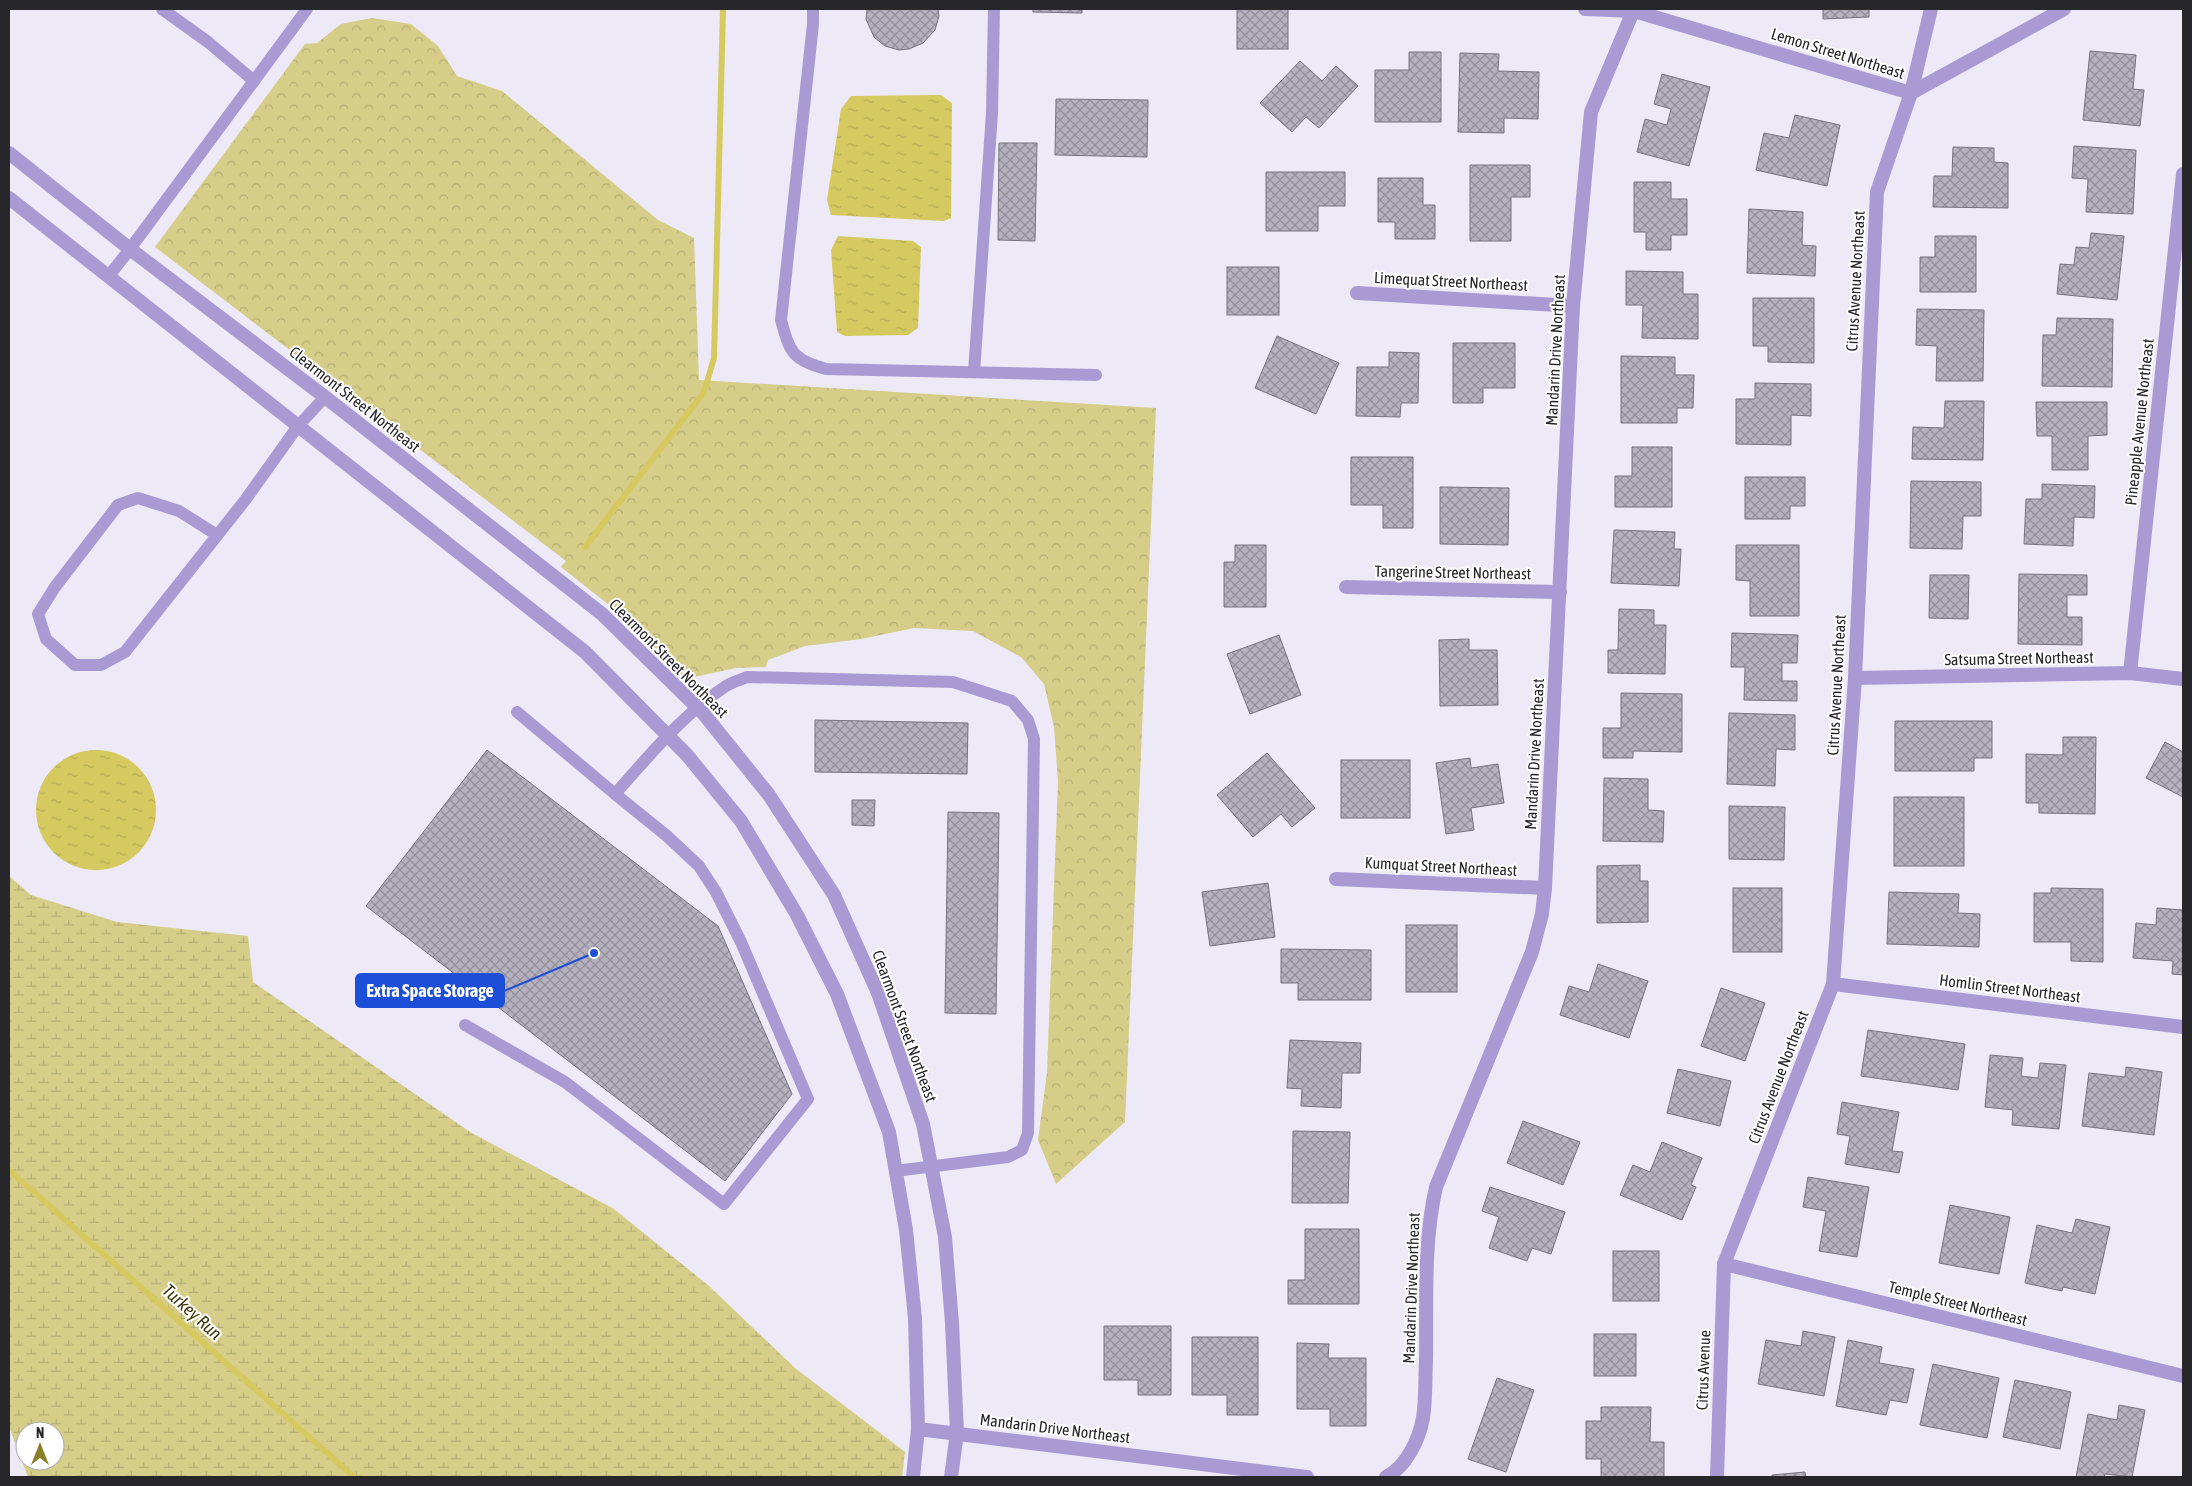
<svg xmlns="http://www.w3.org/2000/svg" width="2192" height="1486" font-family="'Asap Condensed',sans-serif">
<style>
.forest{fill:url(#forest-crowns)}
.wetland{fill:url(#wetland-marsh);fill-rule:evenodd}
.water{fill:url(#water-ripples)}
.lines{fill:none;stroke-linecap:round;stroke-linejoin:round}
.stream{stroke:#d5c960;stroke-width:6}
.building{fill:url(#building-cross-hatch);stroke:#76737f}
.service{stroke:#aa9ad3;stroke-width:12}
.minor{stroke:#aa9ad3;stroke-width:14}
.tertiary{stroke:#aa9ad3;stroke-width:14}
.labels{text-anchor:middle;stroke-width:4;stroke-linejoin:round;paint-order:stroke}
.street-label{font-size:16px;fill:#27262b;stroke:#fff}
.water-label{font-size:18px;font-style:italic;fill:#3e390c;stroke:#fff}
.leader{fill:none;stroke:#1d4ed8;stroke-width:2}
.callout-dot{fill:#1d4ed8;stroke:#fff;stroke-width:2}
.callout{fill:#1d4ed8;stroke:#1d4ed8;stroke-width:2}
.callout-label{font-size:18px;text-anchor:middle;font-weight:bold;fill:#fff}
</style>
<defs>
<pattern id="forest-crowns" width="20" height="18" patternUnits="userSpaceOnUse" patternTransform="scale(1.25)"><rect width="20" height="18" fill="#d5cd88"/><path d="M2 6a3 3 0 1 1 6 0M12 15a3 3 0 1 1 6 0" fill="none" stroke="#b7b076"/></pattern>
<pattern id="wetland-marsh" width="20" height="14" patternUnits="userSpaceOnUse" patternTransform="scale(1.25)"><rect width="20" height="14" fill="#d5cd88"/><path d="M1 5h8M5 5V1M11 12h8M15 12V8" fill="none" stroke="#b7b076"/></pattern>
<pattern id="water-ripples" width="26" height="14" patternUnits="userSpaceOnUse" patternTransform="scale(1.25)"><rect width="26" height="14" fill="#d5c960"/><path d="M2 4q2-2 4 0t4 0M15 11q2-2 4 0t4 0" fill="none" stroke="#b7ac54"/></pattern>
<pattern id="building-cross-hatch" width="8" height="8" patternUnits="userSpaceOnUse" patternTransform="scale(1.25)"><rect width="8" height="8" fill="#b5b1be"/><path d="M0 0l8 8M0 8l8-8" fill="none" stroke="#93909b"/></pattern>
</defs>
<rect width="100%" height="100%" fill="#ede9f7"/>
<!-- forest -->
<polygon class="forest" points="372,18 411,24 438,46 457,76 502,91 658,220 694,238 699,380 1156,408 1125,1122 1056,1184 1038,1140 1047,1072 1058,781 1054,727 1044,684 1021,657 973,631 914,628 861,639 805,646 768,660 766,667 736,668 685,679 609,605 561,567 566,561 155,247 305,44 317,43 341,24"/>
<!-- wetland -->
<path class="wetland" d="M9,876L31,895L117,922L248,936L253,982L470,1132L614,1209L709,1286L795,1368L905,1452L902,1477H28L9,1427ZM25,1431H55V1461H25Z"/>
<!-- water -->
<g class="water">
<polygon points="941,95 952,103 951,218 944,221 831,215 827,200 841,109 851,96"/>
<polygon points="838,236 913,241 921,247 918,328 908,335 845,336 837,332 831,250"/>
<circle cx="96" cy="810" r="60"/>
</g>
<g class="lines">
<!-- stream -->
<g class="stream">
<polyline points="585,547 704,392 714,358 723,9"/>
<polyline points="9,1170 354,1477"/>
</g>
</g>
<!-- building -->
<g class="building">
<polygon points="867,9 938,9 939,16 935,30 923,43 909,49 899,50 885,46 874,37 866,19"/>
<polygon points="1033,9 1082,9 1082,13 1033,12"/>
<rect x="1237" y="9" width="51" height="40"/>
<polygon points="1823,9 1869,9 1869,17 1823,19"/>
<polygon points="2090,51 2136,55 2133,89 2144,90 2140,126 2083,120"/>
<polygon points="1409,52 1441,52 1441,122 1375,122 1375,70 1409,70"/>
<polygon points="1460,53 1499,54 1498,71 1539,72 1538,119 1504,118 1504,133 1458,132"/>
<polygon points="1300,61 1322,81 1336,66 1358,86 1319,128 1306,117 1292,132 1260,103"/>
<polygon points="1662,74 1710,87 1689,166 1637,152 1645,119 1667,125 1671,109 1654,104"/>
<polygon points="1056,99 1148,100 1147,157 1055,155"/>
<polygon points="1795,115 1840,125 1827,186 1756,170 1764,133 1789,138"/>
<polygon points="999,143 1037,143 1035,241 998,240"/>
<polygon points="2074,146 2136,150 2133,214 2086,212 2088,179 2072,178"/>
<polygon points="1953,147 1994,148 1994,162 2008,163 2008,208 1933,207 1934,176 1952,176"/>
<polygon points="1470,165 1530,165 1530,197 1511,197 1511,241 1470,241"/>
<polygon points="1266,172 1345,172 1345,206 1318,206 1318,231 1266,231"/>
<polygon points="1378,178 1423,178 1423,205 1435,205 1435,239 1395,239 1395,222 1378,222"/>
<polygon points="1634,182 1671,182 1671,199 1687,199 1687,235 1671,235 1671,250 1646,250 1646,232 1634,232"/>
<polygon points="1749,209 1803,212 1802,245 1816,246 1815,276 1747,273"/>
<polygon points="2091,233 2124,236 2117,300 2057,294 2060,264 2074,265 2076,247 2089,248"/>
<polygon points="1935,236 1976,236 1976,292 1920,292 1920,257 1935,257"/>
<rect x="1227" y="267" width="52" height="48"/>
<polygon points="1626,271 1683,272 1683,294 1698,294 1698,339 1642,338 1643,305 1626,305"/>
<polygon points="1753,298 1814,298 1814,363 1768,362 1768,346 1753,346"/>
<polygon points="1917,309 1984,310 1983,381 1936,381 1937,346 1916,345"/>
<polygon points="2057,318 2113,319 2112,387 2042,386 2043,335 2056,335"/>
<polygon points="1277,336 1339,363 1316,414 1255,388"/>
<polygon points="1453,343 1515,343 1515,388 1483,388 1483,403 1453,403"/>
<polygon points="1389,352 1419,353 1418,403 1401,403 1400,417 1356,416 1357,367 1389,367"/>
<polygon points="1621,356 1675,357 1675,375 1694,375 1693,408 1677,408 1677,423 1621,423"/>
<polygon points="1755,383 1811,384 1811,416 1791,415 1791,445 1736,444 1736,399 1755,399"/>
<polygon points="1945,401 1984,401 1983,460 1912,459 1913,427 1944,428"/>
<polygon points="2036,402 2107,402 2107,435 2088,436 2088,470 2052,470 2052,436 2037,436"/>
<polygon points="1632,447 1672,447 1672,507 1615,507 1615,476 1632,476"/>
<polygon points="1351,457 1413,457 1413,528 1383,528 1383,505 1351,505"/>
<polygon points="1745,477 1805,477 1805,506 1790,506 1790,519 1745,519"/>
<polygon points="1911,481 1981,482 1981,516 1963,516 1962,549 1910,548"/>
<polygon points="2042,484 2095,486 2094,518 2074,517 2073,546 2024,544 2026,499 2042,499"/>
<polygon points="1440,487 1509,488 1508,545 1440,544"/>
<polygon points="1614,530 1675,532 1674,549 1681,549 1679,586 1611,583"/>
<polygon points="1235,545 1266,545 1266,607 1224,607 1224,562 1235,562"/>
<polygon points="1736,545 1799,545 1799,616 1750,616 1750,581 1736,580"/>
<polygon points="2019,574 2087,575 2087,595 2067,595 2067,617 2082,617 2082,645 2018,644"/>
<polygon points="1930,575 1969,575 1968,619 1929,618"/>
<polygon points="1619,609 1654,610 1654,625 1666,625 1665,674 1608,673 1608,650 1618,650"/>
<polygon points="1732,633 1798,635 1797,663 1782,663 1782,681 1797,681 1797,701 1744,700 1745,667 1731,667"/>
<polygon points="1279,635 1301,695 1250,714 1227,654"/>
<polygon points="1469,639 1469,650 1497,650 1498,705 1440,706 1439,640"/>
<polygon points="1621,693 1682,694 1682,752 1633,751 1633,758 1603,758 1603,728 1621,728"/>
<polygon points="1729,713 1795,715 1795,750 1776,749 1775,786 1727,784"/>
<polygon points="815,720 968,723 967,774 815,772"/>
<polygon points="1895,721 1992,721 1992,758 1974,758 1974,771 1895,771"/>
<polygon points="2063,737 2096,737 2095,814 2039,813 2039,803 2026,803 2026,754 2063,755"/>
<polygon points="2165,742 2183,752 2183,797 2146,778"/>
<polygon points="487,750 718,926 792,1094 725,1181 366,906"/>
<polygon points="1267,753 1315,808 1292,827 1281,814 1253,837 1217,795"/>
<polygon points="1470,758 1471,768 1498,764 1504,803 1471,808 1474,830 1446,834 1436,763"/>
<rect x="1341" y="760" width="69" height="58"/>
<polygon points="1604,778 1648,779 1648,810 1664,811 1663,842 1603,841"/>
<rect x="1894" y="797" width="70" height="69"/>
<polygon points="852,800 875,800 874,826 852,825"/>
<polygon points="1729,806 1785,807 1784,860 1729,859"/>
<polygon points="948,812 999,813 996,1014 945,1013"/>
<polygon points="1640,865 1640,881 1648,881 1648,922 1597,923 1597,866"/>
<polygon points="1268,883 1275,937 1210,946 1202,892"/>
<rect x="1733" y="888" width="49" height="64"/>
<polygon points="2051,888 2103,889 2103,962 2071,961 2071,942 2034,942 2034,893 2051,893"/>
<polygon points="1889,892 1959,894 1958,913 1980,914 1979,947 1887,944"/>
<polygon points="2157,908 2183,910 2183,975 2172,974 2173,961 2133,958 2136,923 2156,925"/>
<rect x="1406" y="925" width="51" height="67"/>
<polygon points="1281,949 1371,950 1371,1000 1298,1000 1298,983 1281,983"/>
<polygon points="1598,964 1648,981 1629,1038 1560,1015 1569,986 1589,992"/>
<polygon points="1721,988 1765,1003 1745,1061 1701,1046"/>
<polygon points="1868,1030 1965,1044 1958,1090 1861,1076"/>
<polygon points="1290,1040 1361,1043 1360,1073 1342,1073 1341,1108 1301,1106 1302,1089 1287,1088"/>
<polygon points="1990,1055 2023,1058 2021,1076 2038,1078 2040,1063 2066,1065 2059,1129 2012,1125 2013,1110 1985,1107"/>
<polygon points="2126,1067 2162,1072 2154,1135 2082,1126 2089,1073 2125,1077"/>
<polygon points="1678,1069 1731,1081 1720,1126 1667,1113"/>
<polygon points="1842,1102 1899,1112 1892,1151 1903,1152 1899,1173 1845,1164 1850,1136 1837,1134"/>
<polygon points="1523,1121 1580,1142 1563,1185 1507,1163"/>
<polygon points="1293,1131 1350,1132 1348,1203 1292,1203"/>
<polygon points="1662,1142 1702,1158 1691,1185 1696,1187 1682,1220 1620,1195 1633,1165 1650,1172"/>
<polygon points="1808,1177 1869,1187 1857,1257 1819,1251 1826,1211 1803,1207"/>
<polygon points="1490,1187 1565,1212 1551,1254 1532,1248 1527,1261 1489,1248 1499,1217 1482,1211"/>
<polygon points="1950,1205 2010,1217 1999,1274 1939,1263"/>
<polygon points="2076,1219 2110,1227 2095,1294 2063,1287 2062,1291 2025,1283 2037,1225 2072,1233"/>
<polygon points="1305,1229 1359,1229 1359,1304 1288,1304 1288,1280 1305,1280"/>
<rect x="1613" y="1251" width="46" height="50"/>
<polygon points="1104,1326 1171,1326 1171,1395 1138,1395 1138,1380 1104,1380"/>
<polygon points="1803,1331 1835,1337 1824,1396 1758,1384 1766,1340 1801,1346"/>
<rect x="1594" y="1334" width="42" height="42"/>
<polygon points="1192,1337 1258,1337 1258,1415 1227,1415 1227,1395 1192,1395"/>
<polygon points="1848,1340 1882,1347 1879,1363 1914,1369 1907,1403 1890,1400 1886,1415 1836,1406"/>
<polygon points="1297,1343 1329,1344 1328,1358 1366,1358 1366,1426 1330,1426 1330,1409 1297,1409"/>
<polygon points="1933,1364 1999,1378 1987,1438 1920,1425"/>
<polygon points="1497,1378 1534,1390 1506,1472 1468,1459"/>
<polygon points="2015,1380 2071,1392 2060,1449 2003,1437"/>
<polygon points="2119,1405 2145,1410 2132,1477 2105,1474 2104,1477 2076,1477 2088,1414 2117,1420"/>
<polygon points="1601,1407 1651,1407 1650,1442 1664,1442 1664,1477 1601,1477 1601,1459 1586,1459 1586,1421 1601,1421"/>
<polygon points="1805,1472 1806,1477 1772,1477 1772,1475"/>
</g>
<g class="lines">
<!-- service -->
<g class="service">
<polyline points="162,9 208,42 254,81"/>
<path d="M813,9V24L781,320C790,353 792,359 826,369L1096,375"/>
<polyline points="108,277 130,249 307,9"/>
<polyline points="974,372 992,113 994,9"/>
<polyline points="217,535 179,511 138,498 118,505 55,587 38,614 46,639 75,665 101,665 125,652 246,499 298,426 325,397"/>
<path d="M517,712L615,794C648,757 684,713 726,686C732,682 740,680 747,677L953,682L1012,701L1028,720L1034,739L1028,1133L1022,1150L1008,1157L895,1171"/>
<polyline points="465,1025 565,1082 724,1204 808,1099 741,942 716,892 699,866 667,836 615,794"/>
</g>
<!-- minor -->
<g class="minor">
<polyline points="1585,9 1634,11 1911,93 2064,9"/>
<polyline points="1357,293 1573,306"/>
<polyline points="1346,587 1560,592"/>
<polyline points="2130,673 2183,174"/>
<polyline points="1855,678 2130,673 2183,679"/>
<polyline points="1336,879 1545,888"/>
<polyline points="1833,984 2183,1027"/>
<polyline points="1724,1264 2183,1376"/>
<polyline points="918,1429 1307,1477"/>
<path d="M1386,1477C1406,1467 1419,1440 1423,1418C1426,1399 1425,1380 1426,1361C1427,1303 1423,1244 1436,1187L1532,952L1542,914L1545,888L1573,306L1591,112L1634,9"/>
<polyline points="1717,1477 1724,1264 1833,984 1855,678 1877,192 1911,93 1931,9"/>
</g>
<!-- tertiary -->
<g class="tertiary">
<polyline points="9,153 130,249 325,397 602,614 703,713 769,795 834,895 878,993 923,1124 945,1237 952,1323 957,1433 951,1477"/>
<polyline points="9,198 585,652 687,755 741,821 797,915 837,994 889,1132 906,1230 915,1318 918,1429 913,1477"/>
</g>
</g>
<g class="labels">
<!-- street labels -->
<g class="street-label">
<text transform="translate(1838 53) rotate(17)" y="6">Lemon Street Northeast</text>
<text transform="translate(1451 281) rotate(3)" y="6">Limequat Street Northeast</text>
<text transform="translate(1855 281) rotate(-87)" y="6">Citrus Avenue Northeast</text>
<text transform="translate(1555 350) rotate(-87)" y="6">Mandarin Drive Northeast</text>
<text transform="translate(355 399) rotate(38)" y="6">Clearmont Street Northeast</text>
<text transform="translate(2139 422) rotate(-84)" y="6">Pineapple Avenue Northeast</text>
<text transform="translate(1453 572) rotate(1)" y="6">Tangerine Street Northeast</text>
<text transform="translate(669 658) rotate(45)" y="6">Clearmont Street Northeast</text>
<text transform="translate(2019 658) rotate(-1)" y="6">Satsuma Street Northeast</text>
<text transform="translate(1836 685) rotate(-87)" y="6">Citrus Avenue Northeast</text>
<text transform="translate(1534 754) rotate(-87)" y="6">Mandarin Drive Northeast</text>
<text transform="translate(1441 866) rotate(3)" y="6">Kumquat Street Northeast</text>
<text transform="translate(2010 988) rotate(7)" y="6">Homlin Street Northeast</text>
<text transform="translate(905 1026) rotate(70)" y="6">Clearmont Street Northeast</text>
<text transform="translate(1778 1077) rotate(-69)" y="6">Citrus Avenue Northeast</text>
<text transform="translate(1411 1288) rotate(-88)" y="6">Mandarin Drive Northeast</text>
<text transform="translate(1958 1303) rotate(14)" y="6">Temple Street Northeast</text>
<text transform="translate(1703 1370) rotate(-88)" y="6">Citrus Avenue</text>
<text transform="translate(1055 1428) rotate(7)" y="6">Mandarin Drive Northeast</text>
</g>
<!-- water labels -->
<g class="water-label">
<text transform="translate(192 1312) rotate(42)" y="6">Turkey Run</text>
</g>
</g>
<!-- callouts -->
<path class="leader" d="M594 953L504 991"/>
<circle class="callout-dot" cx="594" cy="953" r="5"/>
<rect class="callout" x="356" y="974" width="148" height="33" rx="5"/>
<g class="callout-label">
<text x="430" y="997">Extra Space Storage</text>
</g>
<!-- border -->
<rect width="2192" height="1486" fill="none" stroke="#27262b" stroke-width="20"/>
<!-- north arrow -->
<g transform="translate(40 1446)"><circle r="24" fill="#ffffff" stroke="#a9a8aa"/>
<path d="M0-4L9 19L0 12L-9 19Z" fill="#897f26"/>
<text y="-8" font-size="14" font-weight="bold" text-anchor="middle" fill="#27262b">N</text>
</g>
</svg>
